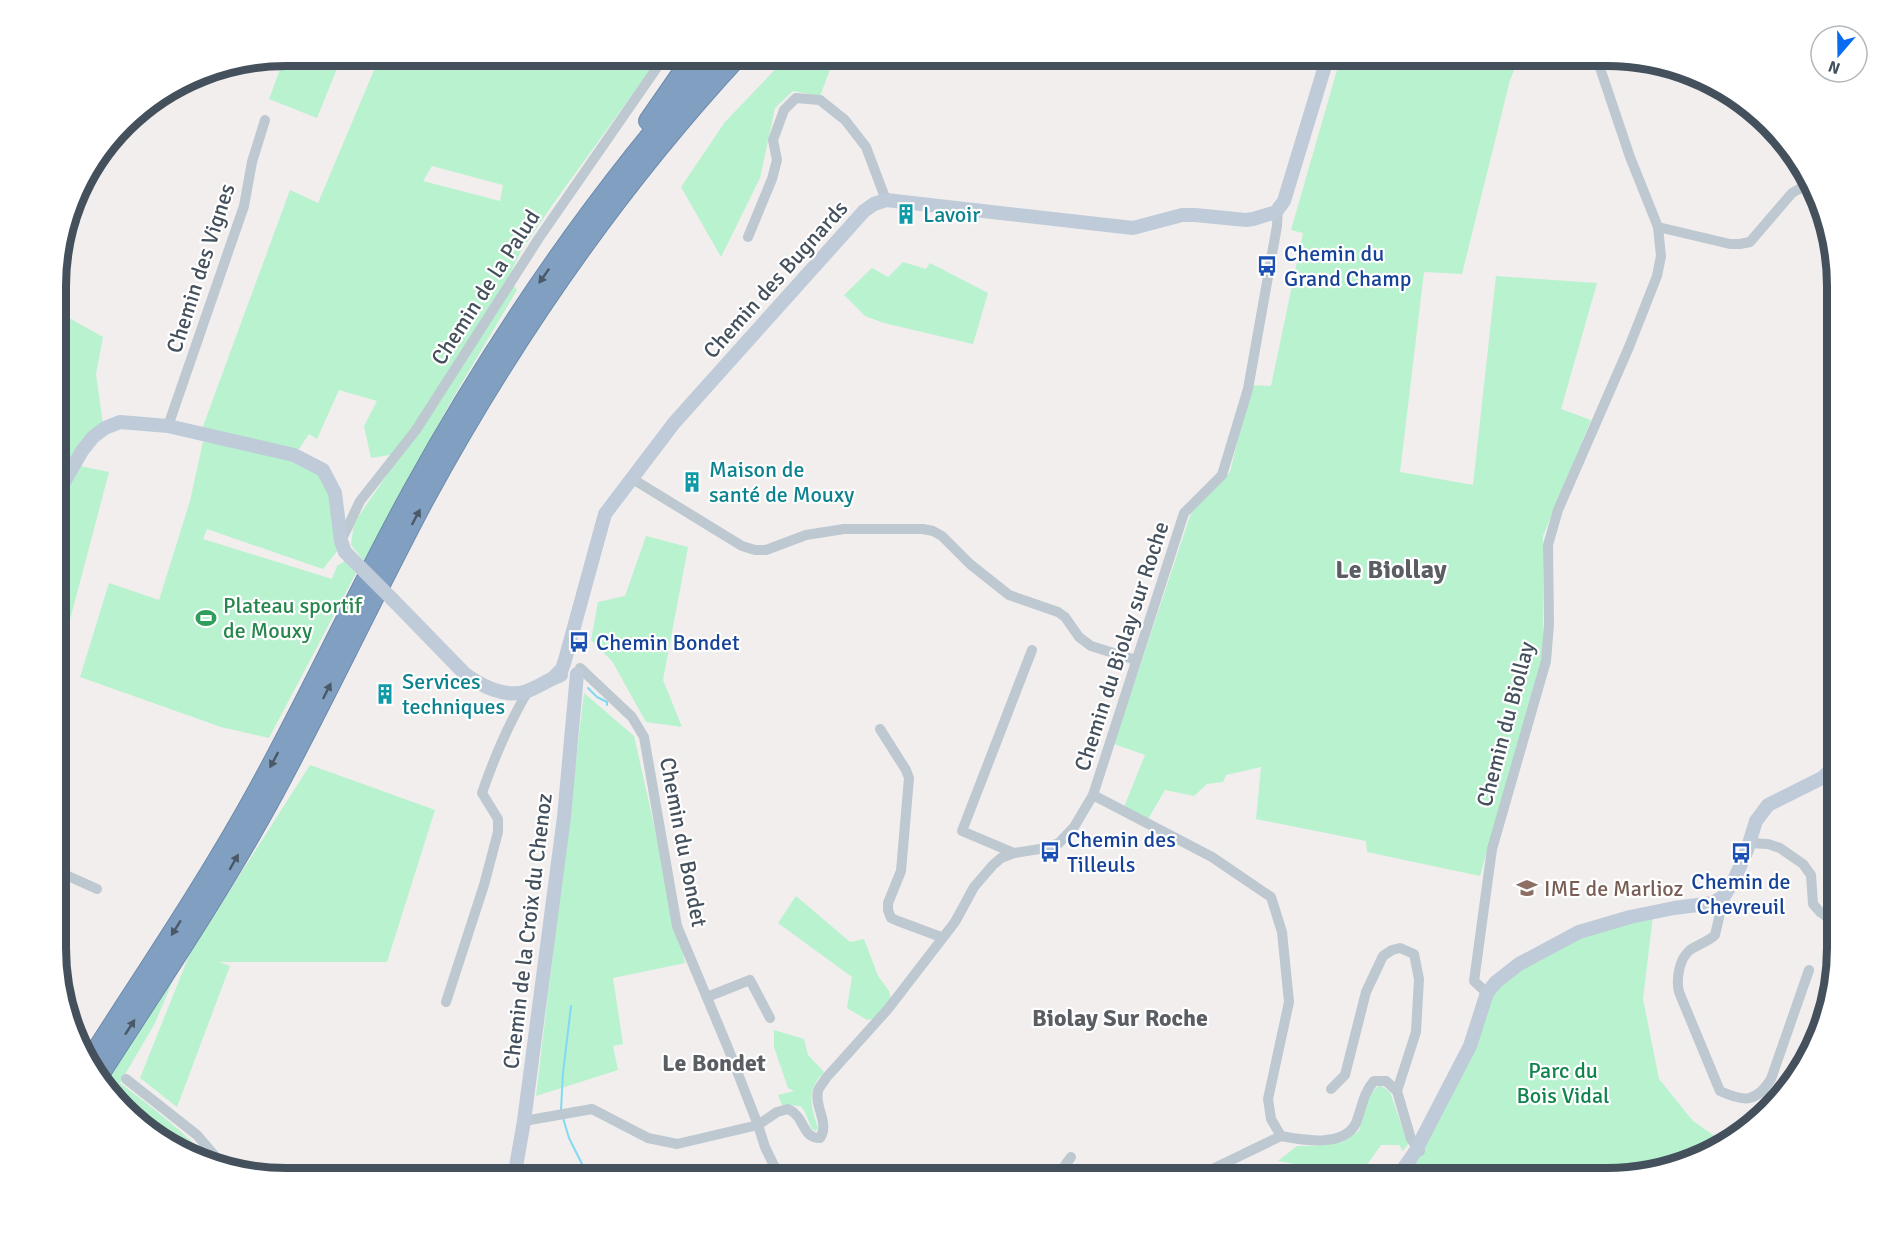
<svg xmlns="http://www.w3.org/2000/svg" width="1893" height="1234" font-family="Signika,sans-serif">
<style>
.green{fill:#b8f2cf;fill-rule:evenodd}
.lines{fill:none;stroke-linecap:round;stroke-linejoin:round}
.stream{stroke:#81daf3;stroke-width:2}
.highway-casing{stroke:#6c8bad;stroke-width:20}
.street{stroke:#bdc8d1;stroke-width:10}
.secondary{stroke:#bfcbd9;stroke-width:14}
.highway{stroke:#81a0c1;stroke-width:18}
.secondary-bridge{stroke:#bfcbd9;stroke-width:14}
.oneway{fill:#4a5967}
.labels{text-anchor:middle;stroke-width:4.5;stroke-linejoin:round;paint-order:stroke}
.culture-label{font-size:22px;fill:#0d838f;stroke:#fff;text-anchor:start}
.transit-label{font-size:22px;fill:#164399;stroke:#fff;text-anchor:start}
.street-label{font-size:22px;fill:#44515d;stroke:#fff}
.leisure-label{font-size:22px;fill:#27864d;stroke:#fff;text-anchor:start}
.education-label{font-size:22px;fill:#785e54;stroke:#fff;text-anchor:start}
.park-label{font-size:22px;fill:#0f844b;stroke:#fff}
.neighbourhood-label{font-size:24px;font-weight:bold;fill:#5a5e63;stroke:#fff}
.quarter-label{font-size:26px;font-weight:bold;fill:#5a5e63;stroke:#fff}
.rim{fill:none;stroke:#44515d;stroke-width:8}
</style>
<rect width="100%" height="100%" fill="#f1eeed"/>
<!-- green -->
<g class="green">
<polygon points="285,56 342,56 317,118 269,99"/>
<path d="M380,56H660L553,204L521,251L508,278L517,290L453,398L364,561L351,545L354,523L402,453L371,458L364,426L377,401L339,390L317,439L309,434L297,452L202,429L290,190L318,203ZM432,166L503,185L500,201L423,181Z"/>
<polygon points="788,56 826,56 834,59 820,96 793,91 775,108 760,178 721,257 681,187 725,122"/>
<polygon points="1341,56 1397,56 1421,60 1422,56 1520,56 1510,80 1462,274 1424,272 1400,472 1473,485 1496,276 1597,283 1561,409 1591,420 1543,536 1543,655 1480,876 1367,852 1366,841 1256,819 1261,767 1226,775 1223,782 1207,784 1194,796 1165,790 1148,819 1124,807 1145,755 1114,744 1192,510 1230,472 1251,385 1271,386 1303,233 1291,230"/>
<polygon points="903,262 926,269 930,263 988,293 973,344 884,323 865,316 844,295 872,268 888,277"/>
<polygon points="69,318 103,337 96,374 103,424 80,466 109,472 57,669 57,344"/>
<polygon points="204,437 297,460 322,475 331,491 338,550 323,569 207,529 203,539 332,579 337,566 345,561 356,573 269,738 221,727 80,677 109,583 159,600 190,501"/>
<polygon points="646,536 688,547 663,680 682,727 646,722 612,661 591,640 598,602 625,596"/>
<polygon points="584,693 634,736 685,963 613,978 623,1044 613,1046 618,1070 536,1096"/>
<polygon points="310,765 435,810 387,962 219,962 230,966 177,1107 140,1078 190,953"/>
<polygon points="796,896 850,942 864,939 878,976 889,991 891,1000 873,1019 867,1020 847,1008 852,977 778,923"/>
<polygon points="1653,915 1643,999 1659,1079 1693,1121 1726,1144 1722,1148 1621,1178 1404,1178 1497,986 1551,949 1579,934"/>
<path d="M174,978L155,1023L120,1083C154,1109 188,1135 217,1167L200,1160L179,1141L121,1100L104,1082Z"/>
<path d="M774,1030L804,1039L808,1055L824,1072C821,1076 817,1079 815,1084C808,1095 813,1115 818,1127L816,1131L812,1129L804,1110L800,1106L782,1105L778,1095L794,1091L788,1088L774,1047Z"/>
<polygon points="1380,1085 1390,1092 1408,1144 1403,1151 1399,1145 1381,1145 1366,1166 1383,1178 1359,1178 1355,1176 1354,1178 1317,1178 1312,1167 1278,1161 1297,1146 1314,1146 1343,1142 1359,1131 1368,1095"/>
</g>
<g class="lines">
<!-- stream -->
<g class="stream">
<polyline points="588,688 597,697 607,702 607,705"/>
<polyline points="561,1110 563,1073 571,1006"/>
<polyline points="563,1118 569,1138 589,1178"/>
</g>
<!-- highway casing -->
<g class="highway-casing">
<g id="highway">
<polyline points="648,121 693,56"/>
<path d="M87,1064C145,973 206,884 258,789C312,691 358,589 412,491C498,335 599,188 718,56"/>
<path d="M99,1076C159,983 222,890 275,792C327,696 373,597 424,501C511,341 616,189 739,56"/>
</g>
</g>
<!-- street -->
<g class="street">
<polyline points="1819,210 1837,297"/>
<polyline points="1658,227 1730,244 1740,244 1750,242 1792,193 1799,189 1806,188 1814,195"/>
<polyline points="748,237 772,179 777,160 773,140 784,110 796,98 820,100 845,120 866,147 886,200"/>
<polyline points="57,268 75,221"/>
<polyline points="168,426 244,206 252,162 265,120"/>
<polyline points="631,478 742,546 755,550 766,550 806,535 844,529 923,529 933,531 942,536 970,564 1009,595 1058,612 1065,617 1079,637 1091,646 1136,660"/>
<polyline points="341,541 360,501 416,430 539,238 665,56"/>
<polyline points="880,729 906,770 909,778 901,871 888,903 888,910 891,918 898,921 941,937"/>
<path d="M1093,795L1212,857L1271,897L1282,932L1289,1002L1268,1099L1271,1119L1281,1136C1302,1140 1344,1148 1356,1123C1362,1108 1363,1093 1374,1081H1386L1397,1091L1411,1139L1420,1151"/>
<polyline points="1749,843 1768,844 1780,848 1803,864 1811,875 1813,904 1820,912 1837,924"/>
<polyline points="1014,853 962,831 1032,650"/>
<polyline points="57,871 97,889"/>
<path d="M1724,896L1715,935C1708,942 1698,944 1690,950C1679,959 1676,979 1679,992L1720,1091C1744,1102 1756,1103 1771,1079L1809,970"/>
<polyline points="1487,993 1474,981 1492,849 1546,661 1549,624 1548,545 1558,510 1629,347 1657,276 1661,256 1658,227 1630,157 1596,56"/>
<polyline points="707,997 750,980 770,1018"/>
<path d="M446,1002L484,885L498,832V819L482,793C494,758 509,723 528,691"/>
<polyline points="126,1079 197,1135 226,1169"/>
<polyline points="1331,1089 1345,1075 1366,992 1383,956 1392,950 1400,948 1414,954 1419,979 1416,1032 1397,1091"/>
<polyline points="524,1121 592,1109 648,1138 677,1144 758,1125 728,1048 677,926 644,737 632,717 580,668"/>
<path d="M780,1178L765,1147L758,1125L777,1112L788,1109C806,1117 801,1138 820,1138C830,1123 814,1107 818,1091C819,1087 824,1082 826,1078L888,1009L955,922L974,887L993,865L1001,858L1014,853L1046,848L1059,843L1074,827L1093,795L1184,513L1222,475L1248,389L1277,226L1278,206"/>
<polyline points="1045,1178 1061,1171 1071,1157"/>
<polyline points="1194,1178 1281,1136"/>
</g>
<!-- secondary -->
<g class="secondary">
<polyline points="57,494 82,451 93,437 105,428 120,422 168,426 294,455 323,470 335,493 341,541 345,552 350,557"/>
<path d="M393,600L465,674C482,686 505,699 527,691C539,687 549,679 561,675"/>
<polyline points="553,678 562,669 565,660 605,514 674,423 864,211 874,204 886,200 1133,228 1182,215 1195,215 1246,220 1253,219 1276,212 1284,201 1328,56"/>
<polyline points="149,1130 175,1148"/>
<polyline points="514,1178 524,1121 564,817 577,674"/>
<polyline points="1397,1178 1415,1152 1470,1046 1487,993 1496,982 1519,964 1579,932 1630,917 1674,908 1713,903 1724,896 1735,878 1747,850 1756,821 1768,805 1822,778 1837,764"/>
</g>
<!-- highway -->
<use href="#highway" class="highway"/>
<!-- secondary-bridge -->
<polyline class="secondary-bridge" points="350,557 393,600"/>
</g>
<!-- one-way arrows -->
<defs><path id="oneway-solid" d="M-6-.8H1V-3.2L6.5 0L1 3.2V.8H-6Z" transform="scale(1.5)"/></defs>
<g class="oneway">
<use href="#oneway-solid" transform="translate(544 276) rotate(125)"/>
<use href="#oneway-solid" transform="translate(416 517) rotate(-62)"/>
<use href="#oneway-solid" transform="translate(327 691) rotate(-63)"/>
<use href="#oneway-solid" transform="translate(274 760) rotate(118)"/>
<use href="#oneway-solid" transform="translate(234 862) rotate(-60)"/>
<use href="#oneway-solid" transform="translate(176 928) rotate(122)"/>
<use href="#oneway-solid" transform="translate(130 1027) rotate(-57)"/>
</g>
<!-- icons -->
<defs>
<g id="building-bare" transform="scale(1.62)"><path d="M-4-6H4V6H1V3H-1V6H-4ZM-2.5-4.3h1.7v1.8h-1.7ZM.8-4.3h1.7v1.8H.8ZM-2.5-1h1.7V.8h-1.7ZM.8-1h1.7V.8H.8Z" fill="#0f9aa8" stroke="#fff" stroke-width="2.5" paint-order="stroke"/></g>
<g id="bus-bare" transform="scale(1.62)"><path d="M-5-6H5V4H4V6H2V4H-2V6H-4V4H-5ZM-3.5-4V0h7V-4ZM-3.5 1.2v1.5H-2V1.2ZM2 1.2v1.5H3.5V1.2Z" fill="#1a4fb4" stroke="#fff" stroke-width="2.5" paint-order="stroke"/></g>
<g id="stadium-bare" transform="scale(1.62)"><path d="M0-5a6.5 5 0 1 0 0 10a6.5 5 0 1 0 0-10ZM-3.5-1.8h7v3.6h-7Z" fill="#2e9e5b" stroke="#fff" stroke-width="2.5" paint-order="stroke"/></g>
<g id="school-bare" transform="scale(1.62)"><path d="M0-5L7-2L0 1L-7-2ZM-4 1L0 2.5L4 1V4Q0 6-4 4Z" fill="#8d6e63" stroke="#fff" stroke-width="2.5" paint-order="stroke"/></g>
</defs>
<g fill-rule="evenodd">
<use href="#building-bare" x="906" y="214"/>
<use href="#bus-bare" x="1267" y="266"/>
<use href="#building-bare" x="692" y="482"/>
<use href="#stadium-bare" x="206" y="618"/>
<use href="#bus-bare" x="579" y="642"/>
<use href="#building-bare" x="385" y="694"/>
<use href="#bus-bare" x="1050" y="852"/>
<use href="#bus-bare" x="1741" y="853"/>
<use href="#school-bare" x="1527" y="888"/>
</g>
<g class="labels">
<!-- culture labels -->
<g class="culture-label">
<text x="923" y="222">Lavoir</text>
<text x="709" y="477">Maison de<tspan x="709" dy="25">santé de Mouxy</tspan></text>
<text x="402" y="689">Services<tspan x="402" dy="25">techniques</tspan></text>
</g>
<!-- transit labels -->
<g class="transit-label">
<text x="1284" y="261">Chemin du<tspan x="1284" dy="25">Grand Champ</tspan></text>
<text x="596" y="650">Chemin Bondet</text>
<text x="1067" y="847">Chemin des<tspan x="1067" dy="25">Tilleuls</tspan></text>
<text x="1741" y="889" text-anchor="middle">Chemin de<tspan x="1741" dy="25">Chevreuil</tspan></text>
</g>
<!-- street labels -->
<g class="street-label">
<text transform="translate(200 268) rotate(-72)" y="8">Chemin des Vignes</text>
<text transform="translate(775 279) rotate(-48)" y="8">Chemin des Bugnards</text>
<text transform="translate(485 287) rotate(-57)" y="8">Chemin de la Palud</text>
<text transform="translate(1121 646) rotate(-72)" y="8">Chemin du Biolay sur Roche</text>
<text transform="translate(1505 724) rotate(-75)" y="8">Chemin du Biollay</text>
<text transform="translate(684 842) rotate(79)" y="8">Chemin du Bondet</text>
<text transform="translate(527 931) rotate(-83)" y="8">Chemin de la Croix du Chenoz</text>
</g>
<!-- leisure labels -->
<g class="leisure-label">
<text x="223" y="613">Plateau sportif<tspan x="223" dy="25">de Mouxy</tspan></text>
</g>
<!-- education labels -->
<g class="education-label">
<text x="1544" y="896">IME de Marlioz</text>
</g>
<!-- park labels -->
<g class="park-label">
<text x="1563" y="1078">Parc du<tspan x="1563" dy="25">Bois Vidal</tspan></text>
</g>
<!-- neighbourhood labels -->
<g class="neighbourhood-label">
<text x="1120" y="1026">Biolay Sur Roche</text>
<text x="714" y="1071">Le Bondet</text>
</g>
<!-- quarter labels -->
<g class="quarter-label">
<text x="1391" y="578">Le Biollay</text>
</g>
</g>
<!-- crop -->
<path d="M0 0H1893V1234H0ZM286 66H1607A220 220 0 0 1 1827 286V948A220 220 0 0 1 1607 1168H286A220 220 0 0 1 66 948V286A220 220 0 0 1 286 66Z" fill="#fff" fill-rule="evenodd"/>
<path class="rim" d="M286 66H1607A220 220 0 0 1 1827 286V948A220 220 0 0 1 1607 1168H286A220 220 0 0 1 66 948V286A220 220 0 0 1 286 66Z"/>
<!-- north arrow -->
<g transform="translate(1839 54) rotate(200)"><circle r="28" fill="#ffffff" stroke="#b4b9be" stroke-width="1.5"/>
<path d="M0-4.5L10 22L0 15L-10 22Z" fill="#0a6cee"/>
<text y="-9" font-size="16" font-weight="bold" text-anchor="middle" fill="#44515d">N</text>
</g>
</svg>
